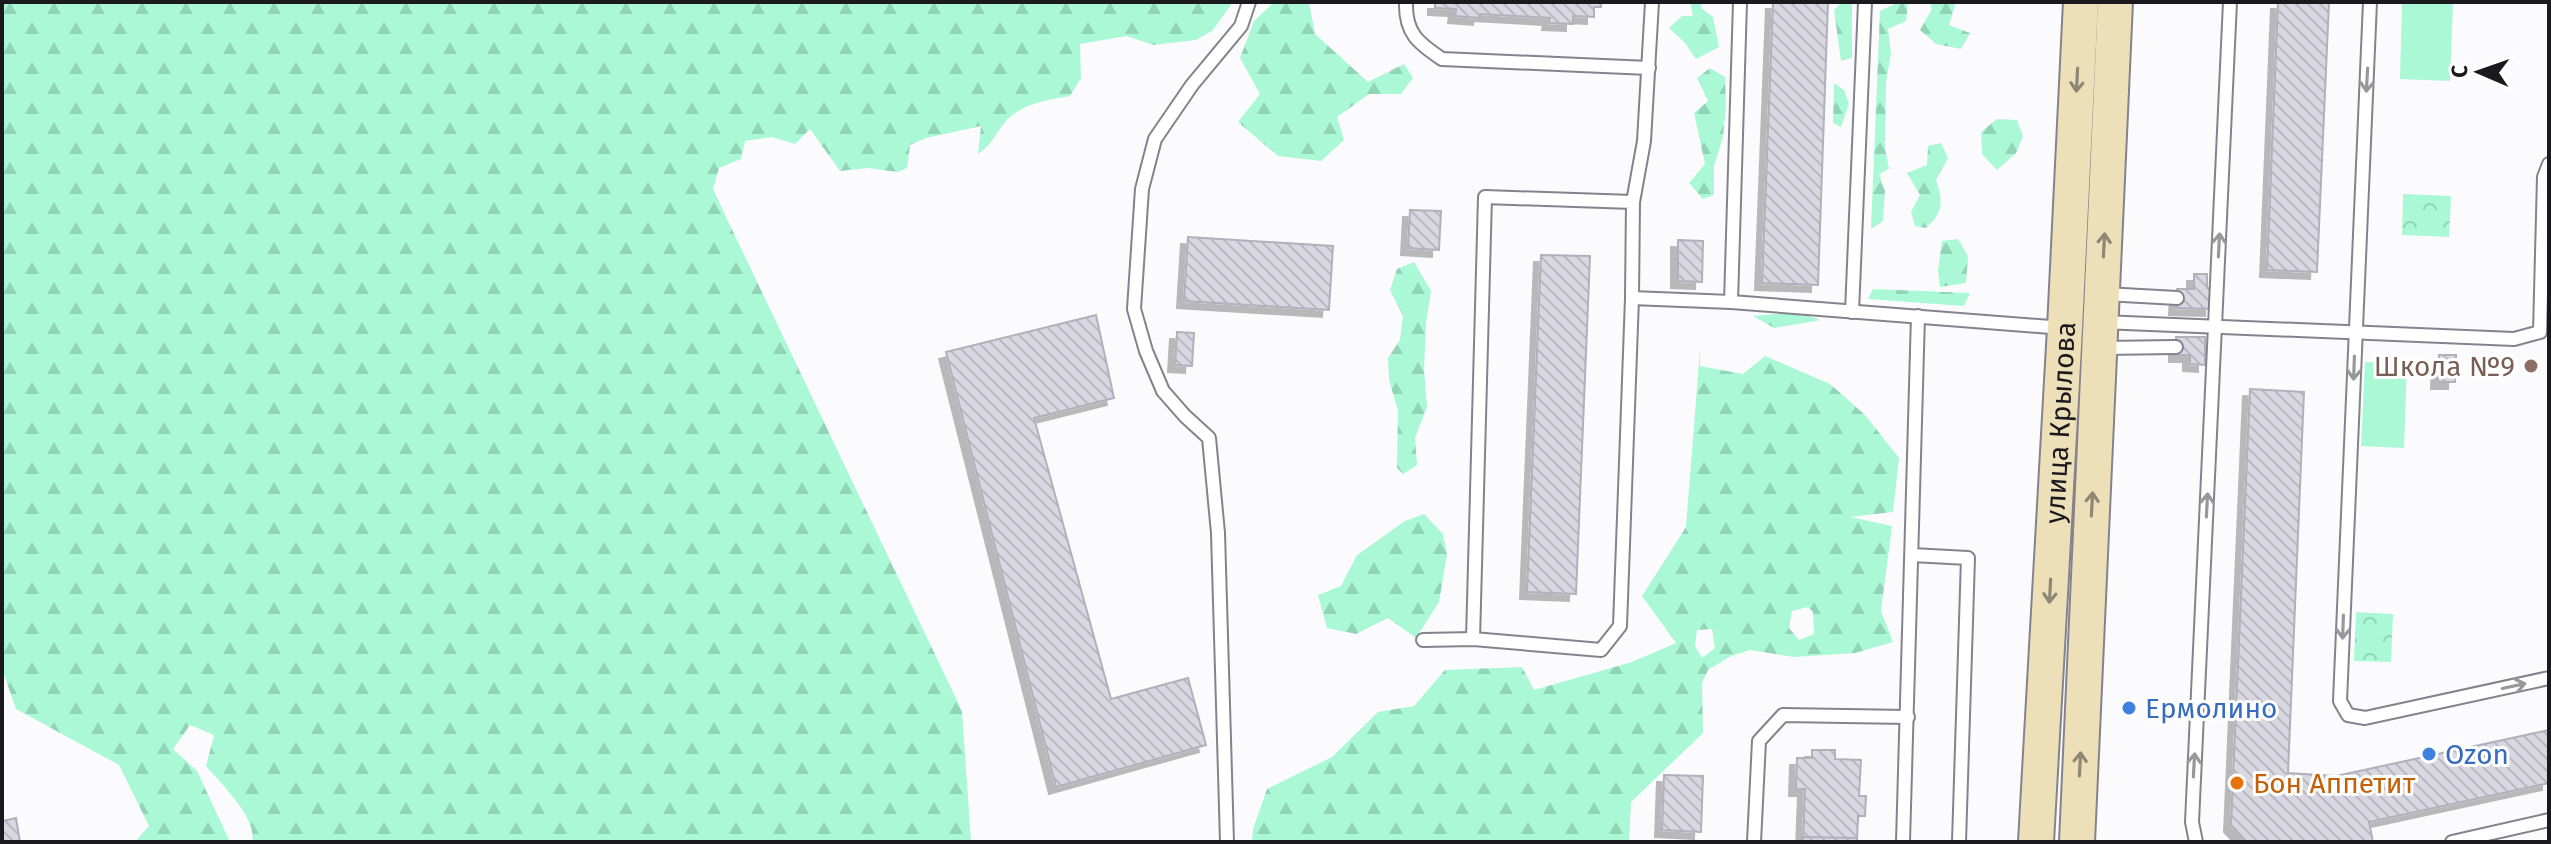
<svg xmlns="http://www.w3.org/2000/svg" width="2551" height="844" font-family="'Fira Sans',sans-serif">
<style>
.forest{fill:url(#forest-firs);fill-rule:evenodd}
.park{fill:url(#park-crowns)}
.pitch{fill:#aaf8d5}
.building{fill:url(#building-back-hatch);stroke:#b1b0bb;stroke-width:2;filter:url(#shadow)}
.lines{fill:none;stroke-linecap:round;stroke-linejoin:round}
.lane-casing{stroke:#84838d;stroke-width:16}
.secondary-casing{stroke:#84838d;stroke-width:38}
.lane{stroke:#fff;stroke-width:12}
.secondary{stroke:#ede0b9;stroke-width:34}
.oneway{stroke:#8e8773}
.oneway2{stroke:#98989a}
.education-dot{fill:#8d6e63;stroke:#fff;stroke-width:3}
.shop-dot{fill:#3f7fe0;stroke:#fff;stroke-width:3}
.food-dot{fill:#e8710a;stroke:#fff;stroke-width:3}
.labels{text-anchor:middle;stroke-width:6;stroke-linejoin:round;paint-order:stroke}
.education-label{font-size:28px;fill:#785e54;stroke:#fff;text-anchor:end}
.street-label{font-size:28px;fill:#1a1a1e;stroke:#fff}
.shop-label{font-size:28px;fill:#366cbe;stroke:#fff;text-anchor:start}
.food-label{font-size:28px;fill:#c56008;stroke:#fff;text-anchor:start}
</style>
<defs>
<pattern id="forest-firs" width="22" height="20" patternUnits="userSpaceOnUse" patternTransform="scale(2)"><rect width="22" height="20" fill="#aaf8d5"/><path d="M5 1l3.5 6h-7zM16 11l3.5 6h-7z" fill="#92d4b6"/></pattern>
<pattern id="park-crowns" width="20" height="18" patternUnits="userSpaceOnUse" patternTransform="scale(2)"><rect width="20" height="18" fill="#aaf8d5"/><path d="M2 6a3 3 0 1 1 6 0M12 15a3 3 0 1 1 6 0" fill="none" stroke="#92d4b6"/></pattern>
<pattern id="building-back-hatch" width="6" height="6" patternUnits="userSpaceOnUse" patternTransform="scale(2)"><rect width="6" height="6" fill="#d8d7e2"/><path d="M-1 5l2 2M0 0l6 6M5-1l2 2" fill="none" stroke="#b9b8c1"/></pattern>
<filter id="shadow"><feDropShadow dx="-7" dy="7" stdDeviation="0" flood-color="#0004"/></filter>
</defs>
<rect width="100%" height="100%" fill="#fbfbfd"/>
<!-- forest -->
<g class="forest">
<path d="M2,2H1228L1231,5L1212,31L1196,40L1153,45L1127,36L1080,44L1081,78L1070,96C1048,100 1022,103 1006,121C995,134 993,144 978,154L981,126L926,138L910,145L907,168L898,172L868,168L840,171L810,129L795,144L772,137L745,141L741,159L719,168L713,189L726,217L962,711L971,842H252C258,818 220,783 206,766L214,735L190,725L173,749L197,771L230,842H135L149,826L119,765L16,709L2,669Z"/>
<polygon points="1274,2 1309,2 1315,34 1368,82 1404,64 1413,78 1401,94 1369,94 1337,117 1344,140 1321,161 1278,156 1238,122 1260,94 1240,58 1254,21"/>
<polygon points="1690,2 1702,2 1701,8 1713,17 1719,47 1696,59 1685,43 1669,28 1682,16 1693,16"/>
<polygon points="1842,2 1852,2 1852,58 1841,61 1834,10"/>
<polygon points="1899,2 1908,2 1906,21 1888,29 1891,54 1886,82 1885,148 1889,169 1879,174 1885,191 1883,221 1871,229 1880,11"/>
<polygon points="1929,2 1956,2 1949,25 1970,33 1961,49 1936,44 1920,30 1932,9"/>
<polygon points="1710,68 1725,77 1726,105 1723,137 1714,166 1714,195 1703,199 1689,183 1705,164 1694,113 1708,101 1697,78"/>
<polygon points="1834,83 1844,90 1849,104 1841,127 1833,123"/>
<polygon points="1997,119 2017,120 2023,136 2016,153 1997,170 1982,154 1981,132"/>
<path d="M1941,143L1948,158L1936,180C1943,201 1944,212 1926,228L1915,226L1911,212L1920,195L1907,173L1927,165L1928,146Z"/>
<polygon points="1958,239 1968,256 1966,283 1940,287 1938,271 1942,241"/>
<polygon points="1414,262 1431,291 1426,323 1424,369 1427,407 1415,438 1417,465 1403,474 1397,468 1398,411 1389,380 1388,358 1400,340 1403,316 1390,290 1397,269"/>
<polygon points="1873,289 1970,293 1964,306 1868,299"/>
<polygon points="1797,312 1821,320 1774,328 1753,316"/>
<path d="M1700,349V366L1743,374L1765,356L1830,384L1865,415L1899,458L1893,512L1850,517L1892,526L1881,611L1893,642L1855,653L1794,657L1750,650L1731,656L1708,670L1702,683L1703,733L1631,802L1629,842H1252L1253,829L1267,789L1332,757L1378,712L1414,706L1445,670L1522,667L1534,690L1632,662L1676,643L1642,596L1686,527ZM1808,607L1813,612L1814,634L1799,640L1789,628L1792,611ZM1712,629L1715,648L1702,658L1695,646L1697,630Z"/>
<polygon points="1424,514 1443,534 1447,554 1439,602 1416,638 1388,618 1356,634 1327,628 1318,595 1341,586 1357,555 1405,521"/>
</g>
<!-- park -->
<g class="park">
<polygon points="2403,194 2451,196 2449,237 2402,235"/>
<polygon points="2356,612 2393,614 2391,662 2354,661"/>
</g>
<!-- pitch -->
<g class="pitch">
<polygon points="2402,2 2453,2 2450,81 2400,79"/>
<polygon points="2365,362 2407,364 2404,448 2361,446"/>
</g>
<!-- building -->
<g class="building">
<polygon points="1435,2 1601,2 1601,7 1594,7 1594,17 1573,16 1573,24 1549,23 1550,18 1480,14 1480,18 1455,16 1456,9 1435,8"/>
<polygon points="1773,2 1828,2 1818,285 1762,283"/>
<polygon points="2278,2 2329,2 2317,272 2267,270"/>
<polygon points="1410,210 1441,211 1439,250 1408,248"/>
<polygon points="1188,237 1333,246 1329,310 1184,301"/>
<polygon points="1678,240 1703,241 1702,282 1678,281"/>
<polygon points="1541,255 1590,256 1576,594 1527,592"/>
<polygon points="2194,274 2207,274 2207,288 2212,289 2212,309 2176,308 2177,289 2194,289"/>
<polygon points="1096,315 1114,398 1034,418 1111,699 1188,678 1206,745 1056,787 946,352"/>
<polygon points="1177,332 1194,333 1192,366 1175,365"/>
<polygon points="2176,337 2205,337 2205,365 2190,364 2190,355 2176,355"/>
<polygon points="2439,355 2456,355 2455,382 2438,382"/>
<polygon points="2250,389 2304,392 2288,773 2336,776 2549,730 2549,783 2369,822 2373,842 2247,842 2231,825"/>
<polygon points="1812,750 1835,750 1835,759 1861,760 1859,796 1866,796 1865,816 1858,816 1857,842 1803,842 1805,789 1796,789 1797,758 1812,758"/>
<polygon points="1664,775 1703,776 1701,832 1662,830"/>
<polygon points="16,818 20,842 2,842 2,821"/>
<polygon points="1803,837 1857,838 1857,842 1803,842"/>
</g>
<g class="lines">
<!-- lane casing -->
<g class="lane-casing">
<g id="lane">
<path d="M1406,2C1405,33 1418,43 1442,59L1649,68"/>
<polyline points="2370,2 2340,701 2348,715 2365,718 2549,678"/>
<polyline points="1633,202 1644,141 1652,2"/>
<polyline points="2105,294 2177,298"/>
<polyline points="1731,302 1740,2"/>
<polyline points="1852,312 1865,2"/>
<polyline points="2102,322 2514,339 2540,332 2544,177 2549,164"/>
<polyline points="2102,348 2176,347"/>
<polyline points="1912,555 1968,558 1959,842"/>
<polyline points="1473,639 1485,197 1633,202 1632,298"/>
<polyline points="1423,640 1473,639 1601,650 1620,626 1632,298 1731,302 2063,328"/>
<polyline points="1227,842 1218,533 1209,438 1185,416 1163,391 1146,351 1134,309 1142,189 1155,139 1192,85 1241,26 1249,2"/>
<polyline points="1754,842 1759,741 1783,715 1908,717"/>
<polyline points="1903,842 1918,316"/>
<polyline points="2196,842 2192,822 2230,2"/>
<polyline points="2452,842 2549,820"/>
</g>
</g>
<!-- secondary casing -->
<g class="secondary-casing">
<g id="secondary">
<path id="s1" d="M2036,842L2065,328L2081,2"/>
<polyline points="2077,842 2115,2"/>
</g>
</g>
<!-- lane -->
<use href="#lane" class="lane"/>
<!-- secondary -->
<use href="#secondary" class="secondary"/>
</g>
<!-- one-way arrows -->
<defs><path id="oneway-shaft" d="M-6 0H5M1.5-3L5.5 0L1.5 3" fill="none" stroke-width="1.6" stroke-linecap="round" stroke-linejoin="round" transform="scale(2)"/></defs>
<g class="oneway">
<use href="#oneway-shaft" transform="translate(2077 80) rotate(93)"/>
<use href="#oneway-shaft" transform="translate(2104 245) rotate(-87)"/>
<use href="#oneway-shaft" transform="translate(2092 504) rotate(-87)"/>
<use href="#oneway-shaft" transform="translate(2050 591) rotate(93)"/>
<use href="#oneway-shaft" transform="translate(2080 764) rotate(-87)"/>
</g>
<g class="oneway2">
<use href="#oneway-shaft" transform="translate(2367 80) rotate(93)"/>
<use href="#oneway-shaft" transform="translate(2219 245) rotate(-87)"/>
<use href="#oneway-shaft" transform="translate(2354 368) rotate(92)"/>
<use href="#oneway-shaft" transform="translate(2207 505) rotate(-87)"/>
<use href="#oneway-shaft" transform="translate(2343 627) rotate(92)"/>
<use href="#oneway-shaft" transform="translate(2514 686) rotate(-12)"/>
<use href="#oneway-shaft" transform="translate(2194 765) rotate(-87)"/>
</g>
<!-- markers -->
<circle class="education-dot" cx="2531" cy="366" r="8"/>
<g class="shop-dot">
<circle cx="2129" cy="708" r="8"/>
<circle cx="2429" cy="754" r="8"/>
</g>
<circle class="food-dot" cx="2237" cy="783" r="8"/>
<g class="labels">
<!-- education labels -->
<g class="education-label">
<text x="2515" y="376">Школа №9</text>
</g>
<!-- street labels -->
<g class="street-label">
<text dy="10" stroke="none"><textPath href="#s1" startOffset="420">улица Крылова</textPath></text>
</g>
<!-- shop labels -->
<g class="shop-label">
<text x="2145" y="718">Ермолино</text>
<text x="2445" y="764">Ozon</text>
</g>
<!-- food labels -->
<g class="food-label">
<text x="2253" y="793">Бон Аппетит</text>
</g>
</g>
<!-- border -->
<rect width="2551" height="844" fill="none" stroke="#1a1a1e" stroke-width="8"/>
<!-- north arrow -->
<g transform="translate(2479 72) rotate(272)" stroke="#ffffff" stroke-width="6" paint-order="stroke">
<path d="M0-6L14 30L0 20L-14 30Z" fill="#1a1a1e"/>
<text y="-12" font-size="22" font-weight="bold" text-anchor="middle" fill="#1a1a1e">С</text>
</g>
</svg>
